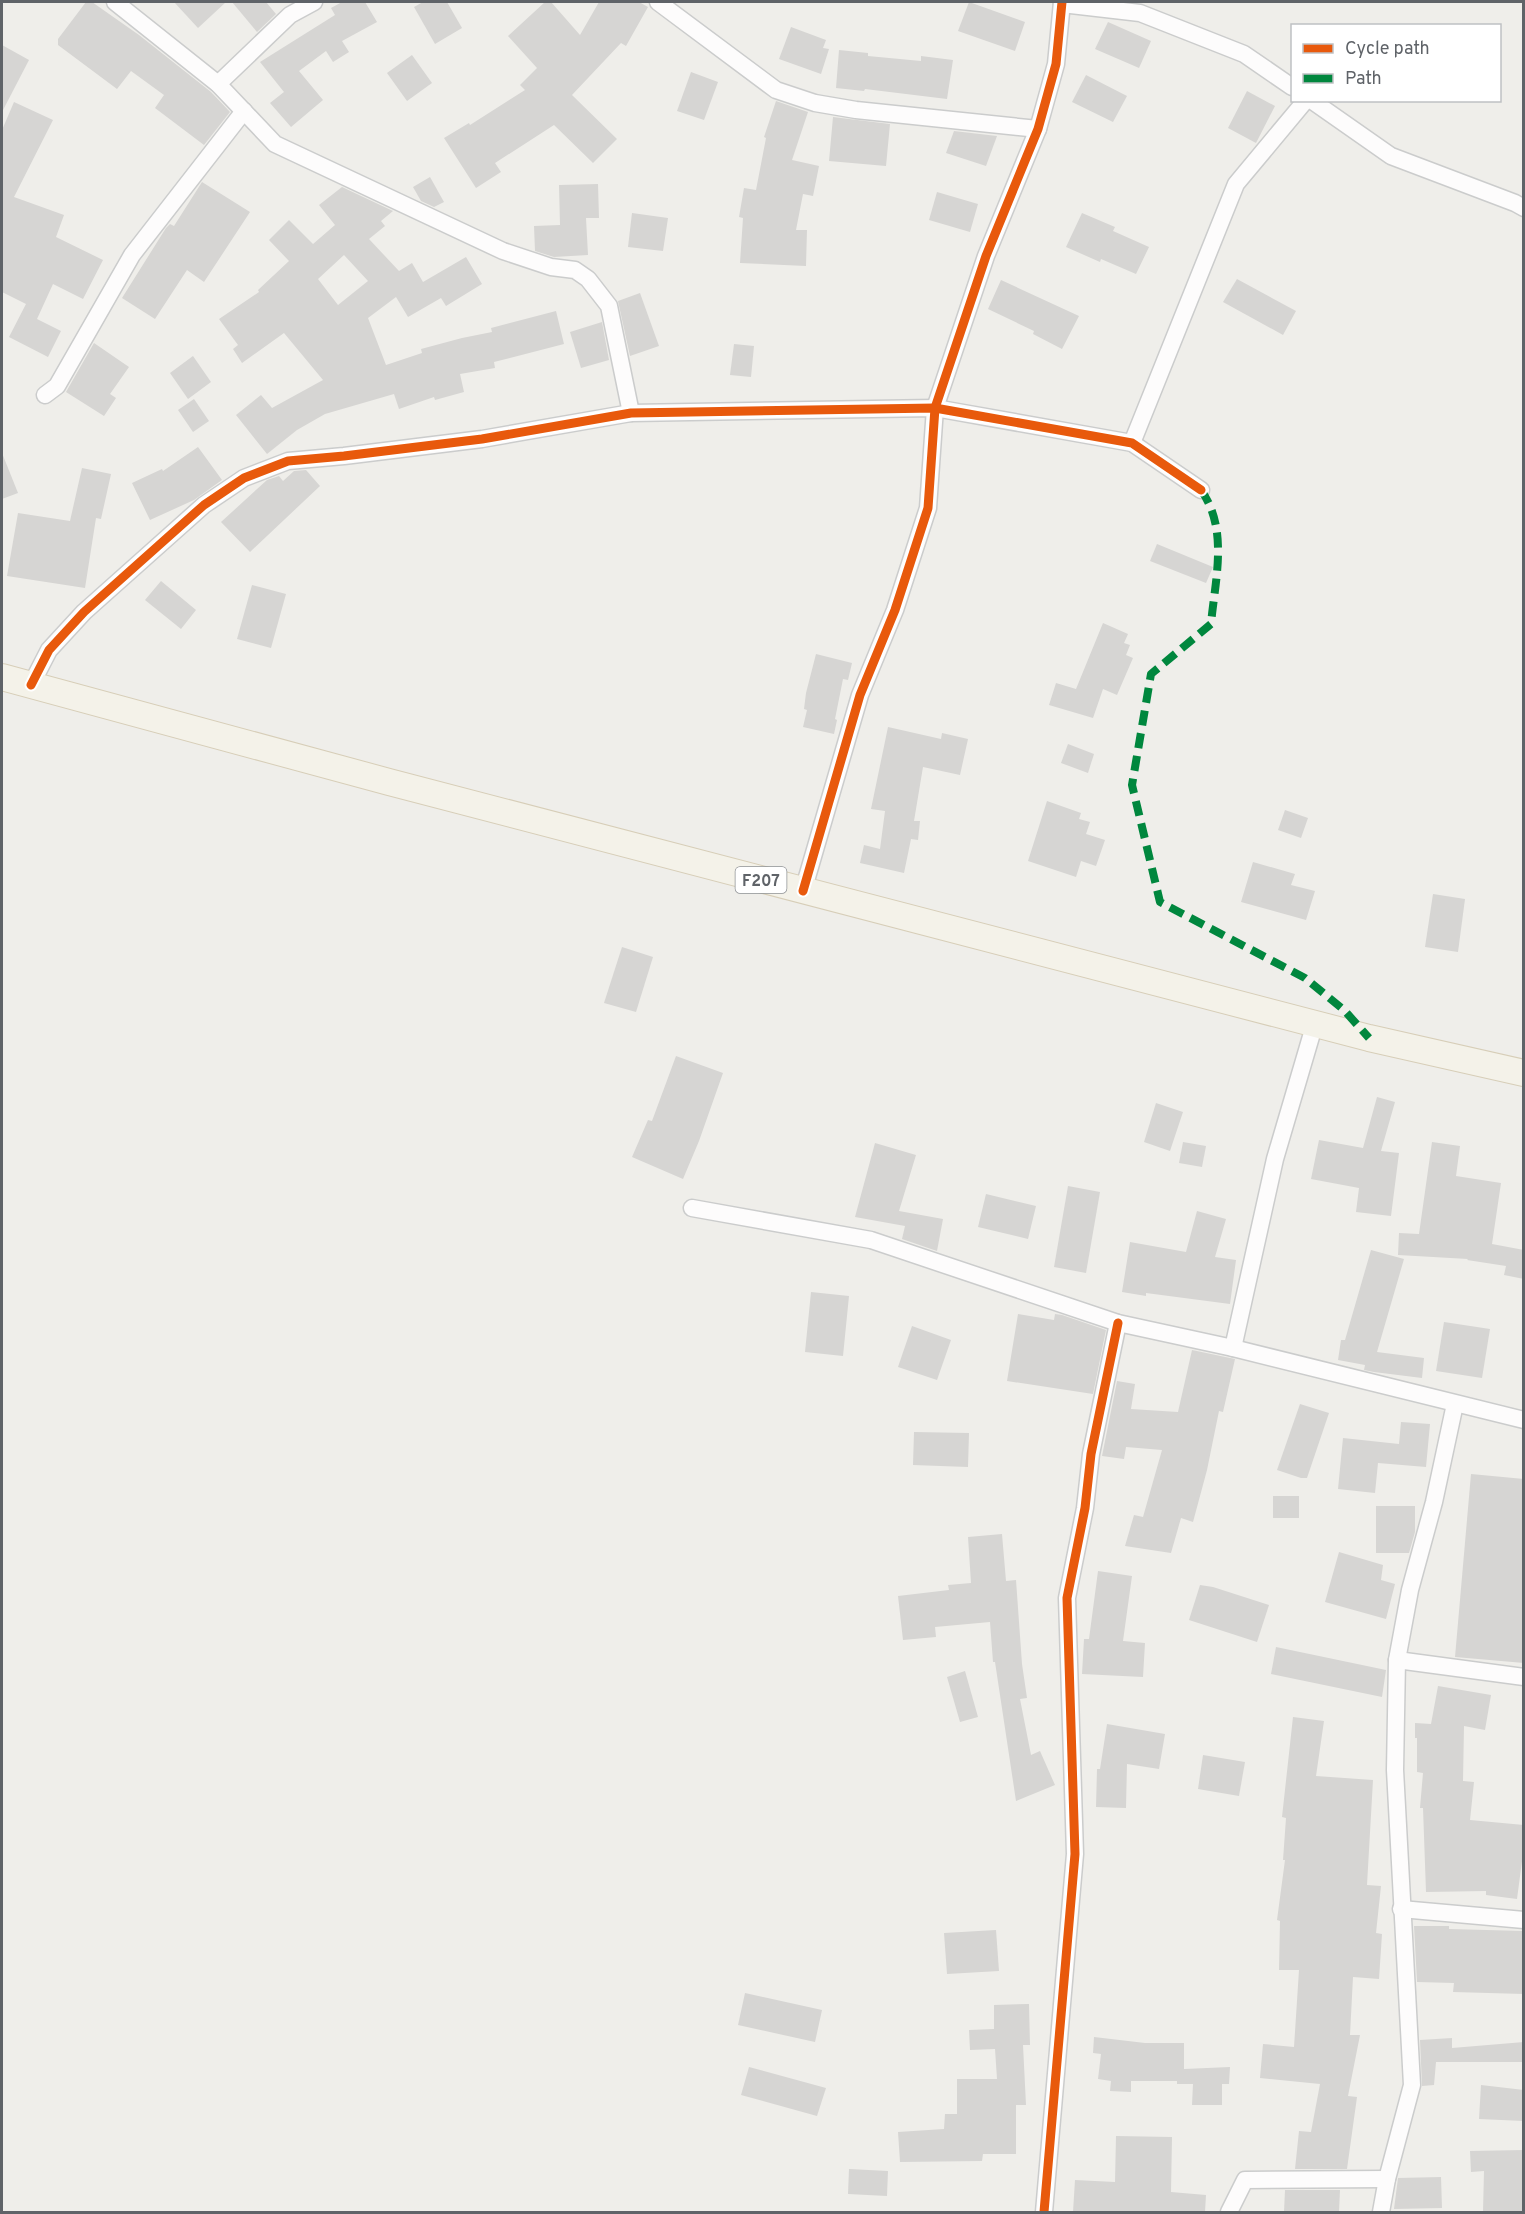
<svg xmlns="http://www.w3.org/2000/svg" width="1525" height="2214" font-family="Overpass,sans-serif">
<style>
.building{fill:#d6d5d3;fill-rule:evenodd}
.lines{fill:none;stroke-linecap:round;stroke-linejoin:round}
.minor-casing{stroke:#cbcccc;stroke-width:19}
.primary-casing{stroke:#d7ceb8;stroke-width:28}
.minor{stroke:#fdfcfc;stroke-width:16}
.primary{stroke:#f4f2e9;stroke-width:26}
.quiet{stroke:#00873e;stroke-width:8;stroke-dasharray:15 8;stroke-linecap:butt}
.cycleway-casing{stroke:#fff;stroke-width:13}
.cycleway{stroke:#e8590c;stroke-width:9}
.labels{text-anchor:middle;stroke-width:4.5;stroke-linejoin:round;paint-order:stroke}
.shield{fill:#fff;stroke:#8f9295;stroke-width:1.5}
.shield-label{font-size:16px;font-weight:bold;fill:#5f6368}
</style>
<rect width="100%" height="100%" fill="#efeeea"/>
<!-- building -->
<g class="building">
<polygon points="86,2 92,2 139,35 211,92 230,112 204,145 155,108 164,95 131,71 117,89 58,45 58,39"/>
<polygon points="174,2 226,2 198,28"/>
<polygon points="232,2 266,2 276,14 257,32"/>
<polygon points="342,2 365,2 377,22 342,41 349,52 333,62 326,51 299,71 323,100 291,127 270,103 284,92 260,62 335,15 331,8"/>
<polygon points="423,2 447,2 462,28 435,44 414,7"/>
<polygon points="545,2 551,2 580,35 599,2 639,2 648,7 626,46 621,43 572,95 617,139 593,163 554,125 495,163 501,172 476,188 444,138 469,123 470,125 525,90 520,85 537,68 508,36"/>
<polygon points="969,2 1025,22 1015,51 958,31"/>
<polygon points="1108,22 1151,41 1139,68 1095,49"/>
<polygon points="791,27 826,40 823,48 829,49 821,74 779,59"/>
<polygon points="2,45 29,60 2,112"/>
<polygon points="839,50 868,53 868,56 921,61 921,56 953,60 947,99 865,89 864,91 836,88"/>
<polygon points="412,55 432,83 407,101 387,73"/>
<polygon points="691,72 718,82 704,120 677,111"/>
<polygon points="1086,75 1127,96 1113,122 1072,102"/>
<polygon points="1247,91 1275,106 1256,143 1228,128"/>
<polygon points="776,101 808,112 792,160 819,166 813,196 803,194 796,230 807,230 806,266 740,263 743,218 739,217 744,188 756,190 766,138 764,137"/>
<polygon points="14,102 53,120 14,197 64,215 56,237 103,260 83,299 53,284 37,319 61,331 48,357 9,337 26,304 2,292 2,130"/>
<polygon points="833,117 890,124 886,166 829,161"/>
<polygon points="954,131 997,136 986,166 946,153"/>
<polygon points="430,177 444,202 434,207 421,201 413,187"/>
<polygon points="202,182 250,212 204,282 187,270 155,319 122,298 166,228 170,224 174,226"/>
<polygon points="598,184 599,218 586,218 588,255 554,257 535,251 534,226 560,225 559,185"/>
<path d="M342,187L393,211L381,221L385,226L369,239L399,271L412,263L423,282L466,257L482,284L446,306L441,298L408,317L396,297L368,318L386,365L422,353L421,349L462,338L492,332L491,328L556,311L564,344L494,362L495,368L460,374L464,392L435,400L434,397L399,409L394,394L325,414L297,430L267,454L236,415L261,395L272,408L323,380L284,333L242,363L233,349L238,345L219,319L259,292L258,290L289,261L269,240L289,220L313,244L335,225L319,205ZM344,255L368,281L338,305L318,279Z"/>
<polygon points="937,192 978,204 970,232 929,220"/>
<polygon points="632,213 668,218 663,251 628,247"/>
<polygon points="1082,213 1115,227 1113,231 1149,247 1136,274 1101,259 1100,262 1066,247"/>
<polygon points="1237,279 1296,311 1283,335 1223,302"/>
<polygon points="1001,280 1079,316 1062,349 1033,334 1034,331 988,309"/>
<polygon points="640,293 659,346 630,356 618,301"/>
<polygon points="602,322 609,360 581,368 570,332"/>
<polygon points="94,343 129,367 110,394 116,398 104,416 66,392"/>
<polygon points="734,344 754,346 751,377 730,375"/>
<polygon points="193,356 211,382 188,399 170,373"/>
<polygon points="194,399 209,421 193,432 178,410"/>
<polygon points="198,447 222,480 194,500 150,520 132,483 162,469 163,471"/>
<polygon points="2,453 18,493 2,499"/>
<polygon points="82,468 111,474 101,519 96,518 85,588 7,576 18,513 70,521"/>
<polygon points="306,470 320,486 250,552 221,522 267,480 279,476 283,481 294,471"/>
<polygon points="1157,544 1213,567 1206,583 1150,561"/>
<polygon points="161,581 196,610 181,629 145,600"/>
<polygon points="252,585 286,594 271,648 237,639"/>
<polygon points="1103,623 1128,634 1124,643 1130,645 1126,655 1133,658 1117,695 1103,689 1093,718 1049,705 1056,683 1076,689"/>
<polygon points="816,654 852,663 848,680 843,679 835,719 837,720 834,734 803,727 807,710 804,709 806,693"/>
<polygon points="888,727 941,739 942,733 968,739 960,775 923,767 914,821 920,821 918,840 911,839 904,873 860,863 864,845 880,849 885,811 871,809"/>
<polygon points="1068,744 1094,754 1088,773 1061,763"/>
<polygon points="1047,801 1081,813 1079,819 1090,822 1086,834 1105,840 1096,866 1081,861 1076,877 1028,861"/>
<polygon points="1285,810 1308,818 1301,838 1278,830"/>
<polygon points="1253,862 1295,874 1291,885 1315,891 1306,920 1241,902"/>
<polygon points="1433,894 1465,899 1458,952 1425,947"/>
<polygon points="622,947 653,957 636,1012 604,1003"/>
<polygon points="676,1056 723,1073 699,1141 683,1179 632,1157 648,1120 652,1121"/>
<polygon points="1377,1097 1395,1102 1381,1151 1399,1153 1391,1216 1356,1212 1359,1188 1311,1179 1319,1140 1363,1148"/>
<polygon points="1156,1103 1183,1112 1170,1151 1144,1142"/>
<polygon points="1183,1142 1206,1146 1202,1167 1179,1163"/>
<polygon points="1432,1142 1460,1146 1456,1176 1501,1183 1492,1244 1524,1250 1524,1279 1504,1275 1506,1266 1467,1260 1468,1259 1398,1255 1399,1233 1419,1234"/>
<polygon points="875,1143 916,1155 899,1211 943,1219 937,1251 902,1239 905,1226 855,1217"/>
<polygon points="1068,1186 1100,1192 1086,1273 1054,1267"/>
<polygon points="986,1194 1036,1206 1028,1239 978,1227"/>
<polygon points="1197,1211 1226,1219 1215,1257 1236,1260 1230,1304 1146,1293 1146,1296 1122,1292 1130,1242 1186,1252"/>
<polygon points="1371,1250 1404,1259 1377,1352 1424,1358 1422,1378 1374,1372 1364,1370 1365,1365 1338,1360 1341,1340 1345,1340"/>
<polygon points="811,1292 849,1296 843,1356 805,1352"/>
<polygon points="1018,1314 1054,1320 1055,1314 1062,1315 1106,1330 1093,1394 1007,1381"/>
<polygon points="1444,1322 1490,1329 1482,1378 1436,1371"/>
<polygon points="912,1326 951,1340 937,1380 898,1367"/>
<polygon points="1192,1350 1235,1359 1223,1412 1219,1411 1207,1470 1193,1522 1181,1518 1171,1553 1125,1546 1134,1515 1143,1517 1162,1450 1126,1447 1124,1459 1102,1456 1117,1381 1135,1384 1131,1409 1178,1412"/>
<polygon points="1300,1404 1329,1413 1307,1478 1301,1478 1277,1470"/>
<polygon points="1401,1422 1430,1424 1426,1467 1378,1463 1375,1493 1338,1489 1343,1438 1399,1444"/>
<polygon points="914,1432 969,1433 968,1467 913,1465"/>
<polygon points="1471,1474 1524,1479 1524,1663 1455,1657"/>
<rect x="1273" y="1496" width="26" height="22"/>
<polygon points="1376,1506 1415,1506 1415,1532 1409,1553 1376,1553"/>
<polygon points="1002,1534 1006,1581 1016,1580 1022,1664 1027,1698 1020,1699 1031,1755 1040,1751 1055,1785 1016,1801 995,1662 993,1662 990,1622 935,1627 936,1637 903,1640 898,1596 949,1590 948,1585 971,1583 968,1537"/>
<polygon points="1339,1552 1383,1565 1381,1580 1395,1584 1386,1619 1325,1602"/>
<polygon points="1098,1571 1132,1576 1123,1641 1145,1643 1143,1677 1082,1674 1084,1639 1089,1639"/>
<polygon points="1200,1585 1213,1587 1269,1605 1257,1642 1189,1620"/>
<polygon points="1276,1647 1386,1670 1382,1697 1271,1674"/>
<polygon points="965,1671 978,1717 960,1722 947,1677"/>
<polygon points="1438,1686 1491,1695 1485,1730 1464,1726 1463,1781 1474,1782 1470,1820 1524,1825 1524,1846 1517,1899 1486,1895 1486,1891 1426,1892 1423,1808 1420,1808 1423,1773 1417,1772 1417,1738 1415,1738 1415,1723 1431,1724"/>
<polygon points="1293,1717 1324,1721 1316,1776 1373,1780 1367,1885 1381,1886 1376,1933 1382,1934 1379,1979 1353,1977 1350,2035 1360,2035 1348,2096 1357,2097 1347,2169 1295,2169 1299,2131 1311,2132 1320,2084 1260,2078 1263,2044 1294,2047 1299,1970 1279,1970 1280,1921 1277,1920 1285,1860 1283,1860 1286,1818 1282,1817"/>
<polygon points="1107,1724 1165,1734 1159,1769 1127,1764 1126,1808 1096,1807 1097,1769 1100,1769"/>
<polygon points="1203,1755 1245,1762 1239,1796 1198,1789"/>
<polygon points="1414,1926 1449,1926 1449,1929 1524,1931 1524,1994 1453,1992 1454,1983 1417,1982"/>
<polygon points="996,1930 999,1971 947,1974 944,1933"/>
<polygon points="745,1993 822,2010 815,2042 738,2025"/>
<polygon points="1029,2004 1030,2045 1023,2045 1026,2105 1016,2105 1016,2154 983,2154 982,2161 900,2162 898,2132 944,2129 945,2114 957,2114 957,2079 997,2079 995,2049 970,2050 969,2030 994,2029 994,2005"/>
<polygon points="1094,2037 1145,2043 1184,2043 1184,2069 1230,2067 1229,2084 1222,2084 1222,2105 1192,2105 1193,2084 1177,2084 1177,2081 1131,2081 1131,2092 1110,2091 1111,2081 1098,2079 1101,2054 1093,2053"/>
<polygon points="1452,2038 1452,2048 1524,2042 1524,2062 1436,2062 1434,2085 1422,2086 1420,2040"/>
<polygon points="749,2067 826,2088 817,2116 741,2095"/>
<polygon points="1481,2085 1524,2090 1524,2121 1479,2119"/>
<polygon points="1116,2136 1172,2137 1171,2192 1206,2195 1205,2212 1073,2212 1075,2180 1115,2182"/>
<polygon points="1524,2150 1524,2212 1483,2212 1484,2171 1471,2172 1470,2151"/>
<polygon points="849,2169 888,2171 887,2196 848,2194"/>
<polygon points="1441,2177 1442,2208 1394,2209 1398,2178"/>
<polygon points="1285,2190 1340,2190 1339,2212 1284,2212"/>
</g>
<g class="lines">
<!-- minor casing -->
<g class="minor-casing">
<g id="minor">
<polyline points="115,2 218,84 275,144 503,251 551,267 575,270 588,279 609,306 631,413"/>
<polyline points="658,2 776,90 815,103 856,110 1038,129"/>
<polyline points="1062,4 1140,13 1244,54 1292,87"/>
<polyline points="218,84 290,15 314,2"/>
<polyline points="1311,100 1391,156 1515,203 1524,208"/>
<polyline points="45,395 57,386 132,255 244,111"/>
<polyline points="1132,443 1236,184 1306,100"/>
<polyline points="31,685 49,650 84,612 158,546 204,505 244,478 288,461 344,456 482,439 631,413 935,408 1132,443 1201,490"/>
<polyline points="803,891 860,695 895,610 928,508 935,408 986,256 1038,129 1056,64 1062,2"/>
<polyline points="692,1208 871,1240 1118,1323 1233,1348 1524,1420"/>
<polyline points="1233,1348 1275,1159 1315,1023"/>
<polyline points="1397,1660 1524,1677"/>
<polyline points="1401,1909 1524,1920"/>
<polyline points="1044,2212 1075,1854 1067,1598 1085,1508 1091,1454 1118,1323"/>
<polyline points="1229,2212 1245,2180 1387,2179"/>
<polyline points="1381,2212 1387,2179 1412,2085 1395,1770 1397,1660 1410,1590 1434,1502 1455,1404"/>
</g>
</g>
<!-- primary casing -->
<g class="primary-casing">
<polyline id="primary" points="2,677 389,782 1369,1038 1524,1073"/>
</g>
<!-- minor -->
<use href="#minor" class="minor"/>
<!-- primary -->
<use href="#primary" class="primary"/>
<!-- quiet -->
<path class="quiet" d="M1201,490C1229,529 1215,580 1211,624L1151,674L1132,785L1160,902L1305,978L1344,1010L1369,1038"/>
<!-- cycleway casing -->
<g class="cycleway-casing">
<g id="cycleway">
<polyline points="31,685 49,650 84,612 158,546 204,505 244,478 288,461 344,456 482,439 631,413 935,408 1132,443 1201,490"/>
<polyline points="803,891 860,695 895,610 928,508 935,408 986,256 1038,129 1056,64 1062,2"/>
<polyline points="1044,2212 1075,1854 1067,1598 1085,1508 1091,1454 1118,1323"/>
</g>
</g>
<!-- cycleway -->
<use href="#cycleway" class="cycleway"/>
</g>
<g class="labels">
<!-- shield labels -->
<rect class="shield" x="735.5" y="867" width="51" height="26" rx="4.5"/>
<g class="shield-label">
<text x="761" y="886">F207</text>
</g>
</g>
<!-- border -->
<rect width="1525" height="2214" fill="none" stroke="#5f6368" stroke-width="6"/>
<!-- legend -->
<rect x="1291" y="24" width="210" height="78" fill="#ffffff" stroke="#bfc1c3" stroke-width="1.5"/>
<rect x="1303" y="44" width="30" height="9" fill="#e8590c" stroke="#bfc1c3" stroke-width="1.5"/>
<text x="1345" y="54" font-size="18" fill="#5f6368">Cycle path</text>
<rect x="1303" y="74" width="30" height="9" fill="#00873e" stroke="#bfc1c3" stroke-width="1.5"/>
<text x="1345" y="84" font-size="18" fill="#5f6368">Path</text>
</svg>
